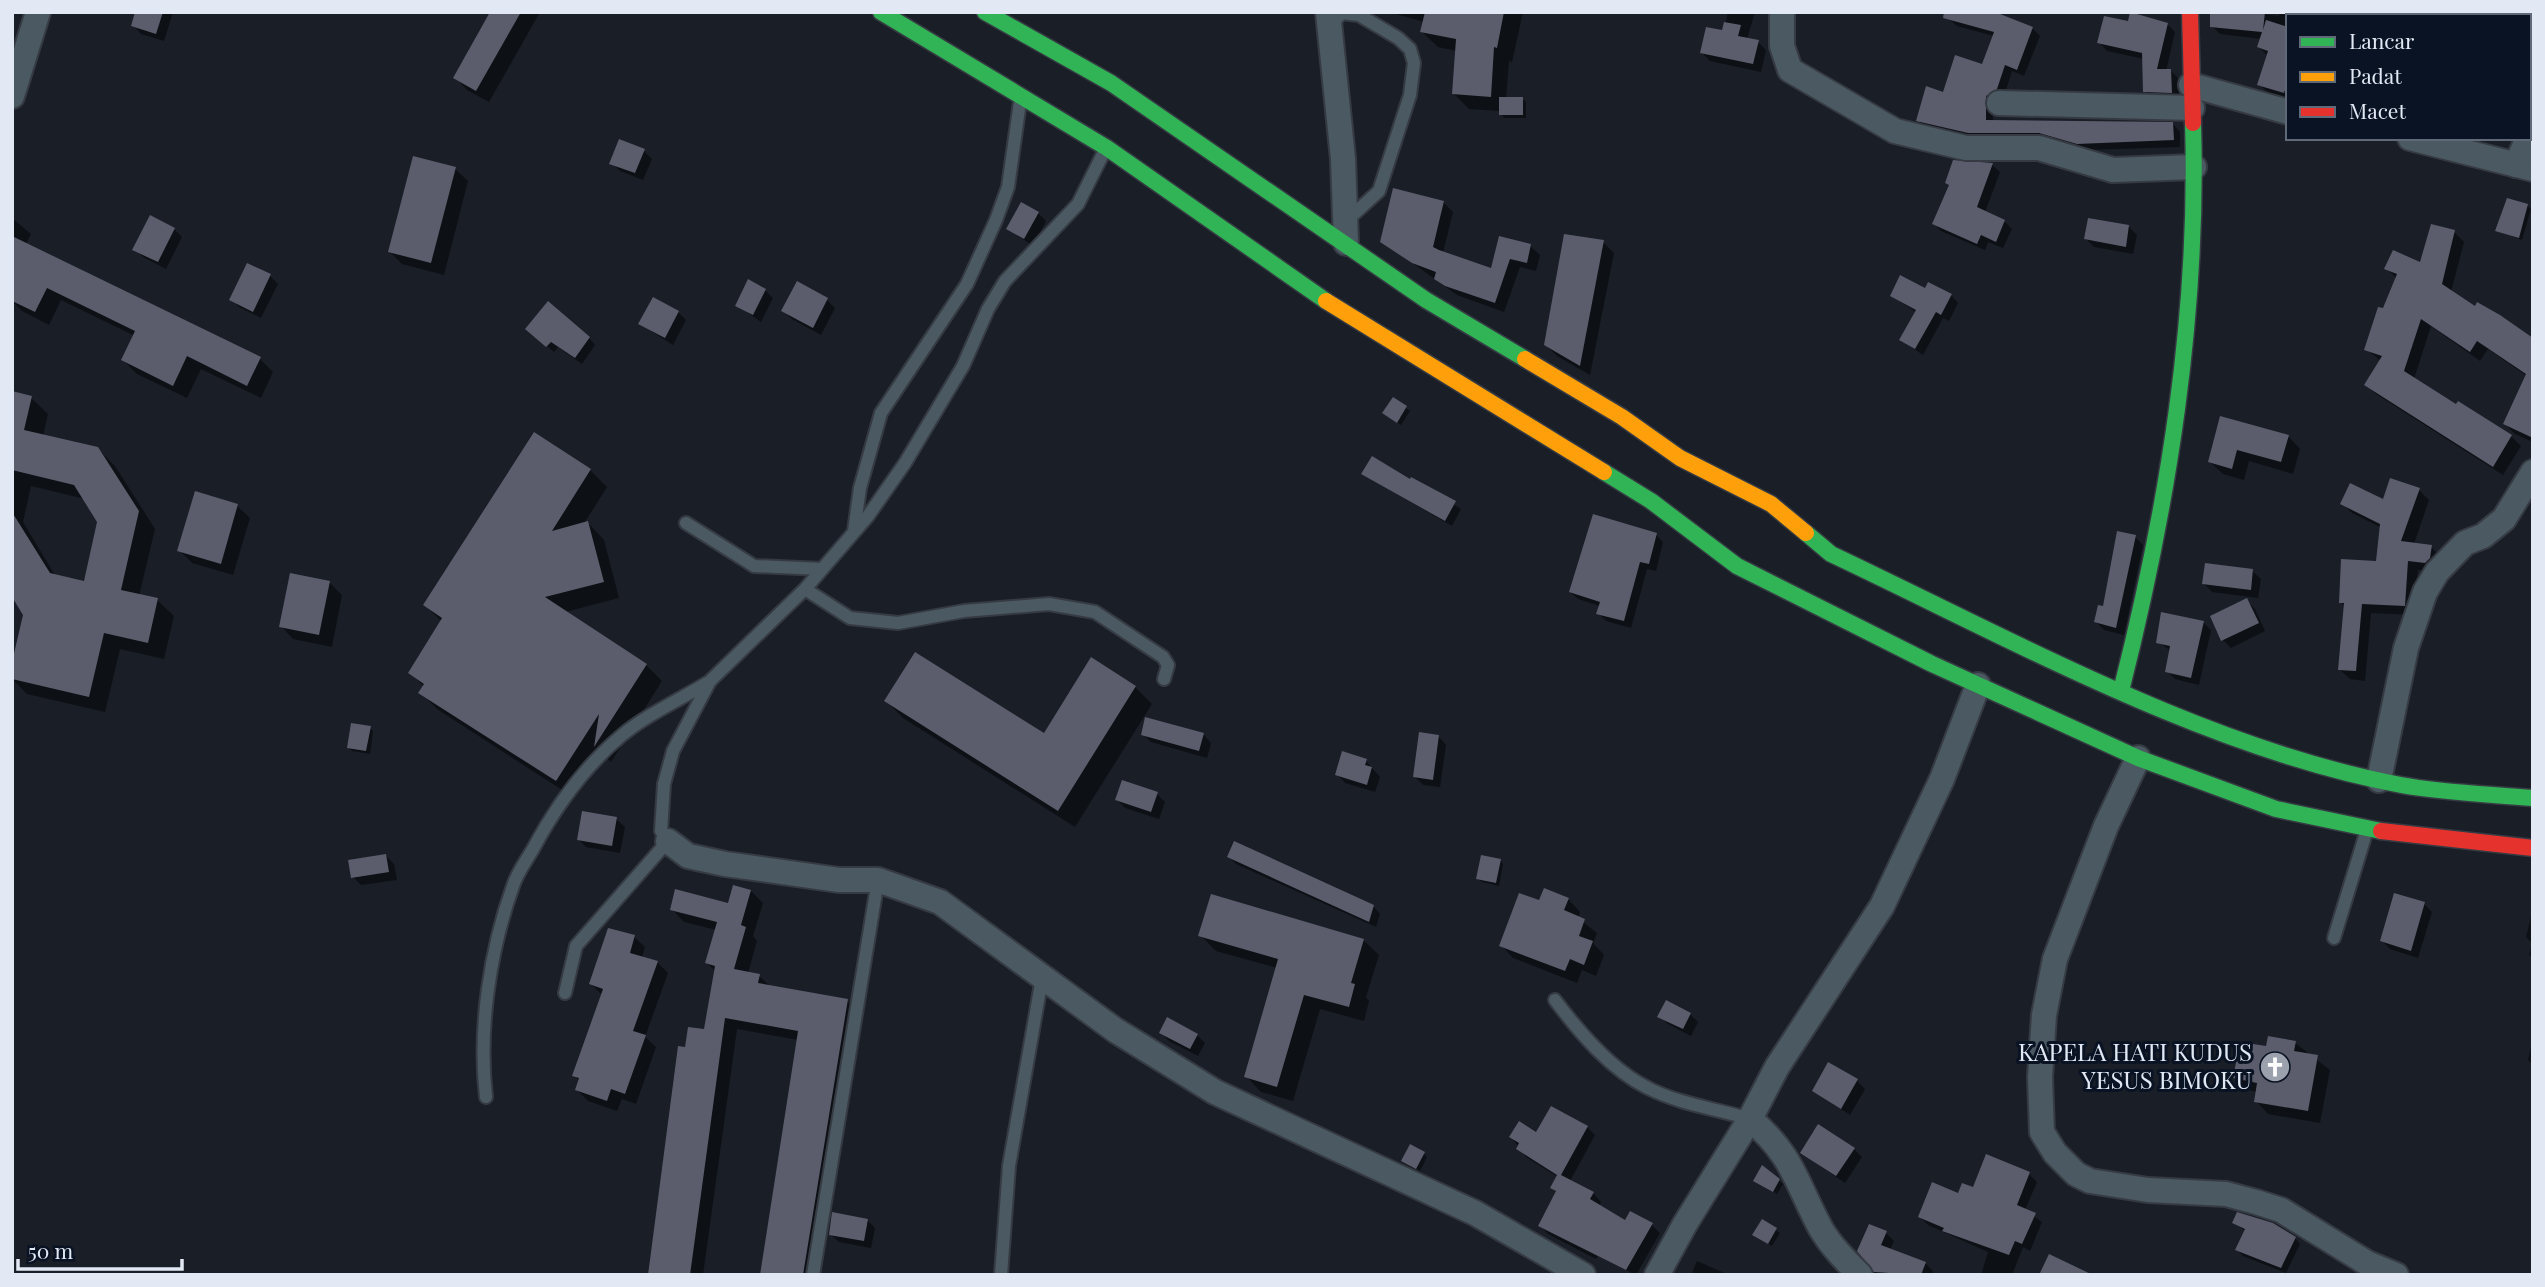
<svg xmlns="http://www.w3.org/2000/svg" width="2545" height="1287" font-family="'Playfair Display',serif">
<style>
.shadow{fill:#0007;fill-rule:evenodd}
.building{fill:#5b5d6c}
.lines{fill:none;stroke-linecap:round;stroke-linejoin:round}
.lane-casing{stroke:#363b43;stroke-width:16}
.street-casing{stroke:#363b43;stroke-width:28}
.fast-casing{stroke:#363b43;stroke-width:19}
.slow-casing{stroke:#363b43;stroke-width:19}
.jam-casing{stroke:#363b43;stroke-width:19}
.lane{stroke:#4b5962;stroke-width:12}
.street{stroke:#4b5962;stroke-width:24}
.fast{stroke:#30b455;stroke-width:16}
.slow{stroke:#ff9f0a;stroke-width:16}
.jam{stroke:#e5322d;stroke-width:16}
.labels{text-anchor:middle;stroke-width:6;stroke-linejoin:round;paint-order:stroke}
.poi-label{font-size:24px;fill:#e2e9f5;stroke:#0a1323;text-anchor:end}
</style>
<rect width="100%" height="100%" fill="#191e27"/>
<!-- shadow -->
<g class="shadow">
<polygon points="137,12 173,12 164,41 141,34 133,25"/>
<polygon points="492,12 540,12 489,102 467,90 455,77"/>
<polygon points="1389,12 1523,12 1512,62 1509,61 1506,98 1522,98 1526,102 1526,118 1504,118 1500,111 1469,109 1454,94 1457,51 1438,47 1422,32 1424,22"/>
<polygon points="1728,12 1755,12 1747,39 1758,42 1766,50 1761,72 1710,61 1702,53 1724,32"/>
<polygon points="2245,12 2279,16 2280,12 2307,12 2306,16 2288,16 2288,99 2267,92 2259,84 2268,56 2259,47 2262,39 2220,34 2212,26"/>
<polygon points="2354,12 2386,12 2389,16 2354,16"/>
<polygon points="2533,12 2533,31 2529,30 2529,16 2484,13"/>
<polygon points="1949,19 2032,28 2040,36 2024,76 2012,71 2004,96 1993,103 1993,122 2173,124 2180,132 2180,147 2085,150 1976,140 1926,128 1918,120 1944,94 1983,66 1994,36 1957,26"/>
<polygon points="2129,23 2167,24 2175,32 2166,71 2171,71 2179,79 2180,100 2153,99 2145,91 2144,59 2107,51 2099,42"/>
<polygon points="2529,62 2533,66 2530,89 2533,92 2533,134 2529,133"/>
<polygon points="644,151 652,159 643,180 620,171 612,163"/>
<polygon points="1992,165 2000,172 1985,212 2004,221 2012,229 2003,248 1988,242 1985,250 1941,231 1934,224"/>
<polygon points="455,169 468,181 444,275 402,264 390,252"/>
<polygon points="1443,202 1453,212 1443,253 1493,270 1530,246 1540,255 1536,271 1520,267 1504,312 1457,295 1382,241"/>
<polygon points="2527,206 2531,209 2522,240 2497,230"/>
<polygon points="1038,213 1046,221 1033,246 1008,229"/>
<polygon points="12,218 31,234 26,244 260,359 273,372 261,398 201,369 187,398 137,374 123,360 135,336 61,300 49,325 22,311 12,301"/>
<polygon points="2129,227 2137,235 2133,254 2094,247 2086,239"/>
<polygon points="174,229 182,237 166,269 143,257 135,249"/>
<polygon points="2454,232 2464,242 2451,292 2533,340 2533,442 2515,434 2505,424 2527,376 2488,349 2480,361 2431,326 2414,379 2511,436 2521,446 2503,475 2376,394 2366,385 2381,361 2366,349 2397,279 2387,268 2421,264"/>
<polygon points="1603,242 1614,253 1590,375 1557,356 1546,345"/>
<polygon points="270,276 278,284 261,318 239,307 231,299"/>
<polygon points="765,290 773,298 761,322 737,305"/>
<polygon points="1926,291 1951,295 1958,303 1949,321 1943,318 1923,355 1901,340 1916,312 1892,296"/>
<polygon points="827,300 835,308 821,335 792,319 783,311"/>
<polygon points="678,312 686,320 673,345 640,324"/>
<polygon points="534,335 589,338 595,345 582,364 558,347 554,352"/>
<path d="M12,393L31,398L48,414L43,436L98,449L115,466L155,529L139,596L157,600L174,616L164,659L120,649L105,712L27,694L12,679L25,614L12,594ZM31,486L85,499L99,522L85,583L56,577L23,522Z"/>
<polygon points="1393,399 1410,411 1401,425 1388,416"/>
<polygon points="2222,418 2288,436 2300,449 2293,474 2249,461 2244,480 2223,474 2210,462"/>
<polygon points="534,434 590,470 607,487 583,525 588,523 604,540 619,598 565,612 646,665 662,681 611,762 601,752 573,797 437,709 421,693 424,687 410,672 442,622 425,605"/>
<polygon points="1363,474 1410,482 1412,479 1461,509 1452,526"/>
<polygon points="2419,490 2429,500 2414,544 2431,547 2441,557 2436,572 2418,570 2414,615 2371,613 2365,681 2350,679 2339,669 2345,607 2341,602 2377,562 2382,528 2352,513 2342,503 2384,501"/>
<polygon points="237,506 250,518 233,575 192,563 179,550"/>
<polygon points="1656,535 1663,542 1656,571 1647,569 1631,628 1606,621 1598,613 1600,606 1578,599 1570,592"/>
<polygon points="2135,537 2143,545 2124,635 2104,630 2096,622"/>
<polygon points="2252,571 2261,579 2258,598 2212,592 2204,584"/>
<polygon points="330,583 342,595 332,647 293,639 281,626"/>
<polygon points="2247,601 2255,609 2265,631 2231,648 2223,640"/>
<polygon points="2203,622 2211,630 2199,685 2175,679 2167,671 2171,651 2158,642"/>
<polygon points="1135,687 1152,704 1075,827 903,718 886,701 1044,736"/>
<polygon points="370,728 373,731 370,754 352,751 348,747"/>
<polygon points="1143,734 1203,734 1211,743 1207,758 1151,742"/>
<polygon points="1438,736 1446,745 1440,787 1423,785 1415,777"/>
<polygon points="1366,761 1380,777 1375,792 1345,783 1337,774"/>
<polygon points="1157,794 1165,802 1159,819 1125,808 1117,800"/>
<polygon points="616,819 625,827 620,853 586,847 578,839"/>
<polygon points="386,856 394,864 397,880 361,885 353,877"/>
<polygon points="1229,857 1373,906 1380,914 1376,927 1236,864"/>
<polygon points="1500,860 1503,864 1499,886 1482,882 1478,879"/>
<polygon points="751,891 763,903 753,936 757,941 748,973 759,976 771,987 847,1001 859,1013 819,1275 761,1275 798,1040 737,1029 703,1275 649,1275 686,1049 705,1031 716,972 707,963 717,930 684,922 672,909 729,905"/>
<polygon points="1568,899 1580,912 1578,918 1597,933 1593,943 1604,955 1596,976 1582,970 1577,983 1513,958 1501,945 1540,903"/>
<polygon points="2424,904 2432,912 2418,958 2390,949 2382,941"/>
<polygon points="2533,909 2533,959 2529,955 2532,943 2526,937"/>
<polygon points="1200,935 1363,940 1379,955 1366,997 1369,1001 1364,1021 1320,1009 1293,1101 1261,1092 1246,1076 1277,968 1216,951"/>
<polygon points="634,937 645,947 642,958 657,962 668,973 645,1037 656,1047 636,1104 622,1099 617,1111 588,1101 577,1090 580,1081 574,1076 602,995 591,984"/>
<polygon points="1690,1014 1698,1022 1691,1036 1668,1024 1659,1016"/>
<polygon points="1161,1033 1197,1035 1205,1043 1198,1056 1169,1041"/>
<polygon points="2533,1037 2533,1065 2528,1060"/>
<polygon points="2295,1043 2330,1070 2320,1123 2268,1114 2256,1101 2257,1092 2248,1090 2235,1078 2268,1048"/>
<polygon points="1857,1081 1865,1089 1850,1115 1814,1091"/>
<polygon points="1587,1127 1595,1135 1570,1181 1593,1193 1601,1202 1599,1206 1626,1222 1652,1225 1660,1233 1636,1275 1598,1256 1596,1259 1548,1234 1540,1226 1557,1193 1552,1188 1558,1177 1526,1157 1511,1137"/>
<polygon points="1854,1149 1862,1157 1845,1183 1802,1153"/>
<polygon points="1424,1154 1427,1157 1420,1171 1403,1160"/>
<polygon points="2029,1174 2037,1182 2025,1210 2042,1222 2030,1251 2023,1247 2012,1275 1981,1275 1988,1252 1928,1225 1920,1217 1959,1195"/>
<polygon points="1755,1181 1779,1181 1783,1184 1777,1194"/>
<polygon points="867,1220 875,1228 871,1248 839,1242 830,1234"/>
<polygon points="1762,1221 1780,1233 1772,1246 1758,1238"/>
<polygon points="2234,1223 2295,1238 2300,1244 2286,1273 2243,1256 2237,1250 2246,1231"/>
<polygon points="1886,1233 1894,1241 1890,1250 1925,1263 1933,1271 1932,1275 1876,1275 1859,1251"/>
<polygon points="1697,1261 1729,1275 1691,1275"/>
</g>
<!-- building -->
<g class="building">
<polygon points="135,12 163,12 156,34 131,26"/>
<polygon points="490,12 521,12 476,91 453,78"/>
<polygon points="1425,12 1504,12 1497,48 1494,47 1491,97 1452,94 1456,39 1420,32"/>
<polygon points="1944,12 1995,12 2033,27 2017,70 2005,65 1997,89 1986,96 1986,120 2173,122 2174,140 2077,144 2039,133 1968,133 1916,121 1926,86 1943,92 1955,55 1982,64 1994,32 1943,18"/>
<polygon points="2130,12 2168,23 2157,69 2171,69 2172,93 2143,92 2142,53 2097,43 2104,16 2128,21"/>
<polygon points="2210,12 2265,12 2263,30 2266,20 2288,27 2288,81 2284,93 2257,85 2268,51 2257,47 2262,32 2210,27"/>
<polygon points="1724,22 1741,25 1738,36 1759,40 1753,64 1700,53 1706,27 1722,30"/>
<rect x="1499" y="97" width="24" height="18"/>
<polygon points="619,139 645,149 635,173 609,164"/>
<polygon points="413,156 456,167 431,263 388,252"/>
<polygon points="1953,160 1993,163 1977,207 2005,220 1996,242 1981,235 1977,244 1932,224 1949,185 1945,183"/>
<polygon points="1393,188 1444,201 1433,247 1439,250 1491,268 1499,236 1531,244 1527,263 1510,259 1495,303 1445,286 1434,279 1436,272 1412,263 1380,242"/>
<polygon points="2507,198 2528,204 2519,238 2495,231"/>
<polygon points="1021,202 1039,212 1024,239 1006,229"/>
<polygon points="150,215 175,228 158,262 132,250"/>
<polygon points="2088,218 2129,225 2126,247 2084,239"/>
<polygon points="2431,224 2455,230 2442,284 2475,306 2477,302 2500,315 2533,338 2533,438 2503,424 2526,374 2477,341 2470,352 2421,319 2404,371 2456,404 2458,401 2512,435 2493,467 2364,385 2382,356 2364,350 2378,307 2383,308 2397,274 2384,269 2393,250 2420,262"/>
<polygon points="1564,234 1604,240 1580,366 1544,345"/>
<polygon points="12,236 261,357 247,386 187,356 173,386 121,360 135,331 47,288 35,312 12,301"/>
<polygon points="247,263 271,274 253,312 229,300"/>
<polygon points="1900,275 1925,288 1928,282 1952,294 1941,315 1936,312 1915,349 1899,340 1916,310 1890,296"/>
<polygon points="748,279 766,289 753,315 735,306"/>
<polygon points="797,281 828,298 813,328 781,311"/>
<polygon points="653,297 679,311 665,338 638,324"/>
<polygon points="548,301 590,337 575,358 551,342 546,347 525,329"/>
<polygon points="12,391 32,396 24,430 98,447 139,511 121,590 158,598 148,643 104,633 89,697 12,679 12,662 23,615 12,597 12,512 50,573 84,581 97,522 74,485 12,470"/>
<polygon points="1393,397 1407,406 1397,423 1382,413"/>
<polygon points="2220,416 2289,435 2281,462 2237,450 2232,469 2208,462"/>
<polygon points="534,432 591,469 552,531 588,521 604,582 545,597 647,664 594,747 599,714 556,781 418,693 424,684 408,673 442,618 423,605"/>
<polygon points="1372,456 1410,479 1411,477 1456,501 1445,521 1361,474"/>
<polygon points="2390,478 2420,488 2401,541 2432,545 2430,558 2425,563 2408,561 2405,606 2362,604 2356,671 2338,670 2344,603 2339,603 2341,559 2376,561 2380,524 2340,504 2350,483 2383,499"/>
<polygon points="195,491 238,504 221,564 177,551"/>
<polygon points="1593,514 1657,533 1649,564 1640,562 1624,621 1596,614 1600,602 1569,592"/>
<polygon points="2117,531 2136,535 2116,628 2094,622 2098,605 2103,606"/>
<polygon points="2205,563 2253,569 2251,590 2202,584"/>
<polygon points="290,573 330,581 319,635 279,627"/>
<polygon points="2247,598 2259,623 2221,641 2210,616"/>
<polygon points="2161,612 2204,621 2191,678 2165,672 2170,646 2156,643"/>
<polygon points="915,652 1044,733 1091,657 1136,686 1058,811 884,701"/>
<polygon points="1145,717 1204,733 1199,751 1141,735"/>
<polygon points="351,723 371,726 366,751 347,748"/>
<polygon points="1419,732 1439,735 1433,780 1413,777"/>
<polygon points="1342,751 1367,759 1365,765 1372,767 1367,785 1335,775"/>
<polygon points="1122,780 1158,792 1151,812 1115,800"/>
<polygon points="582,811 617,817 612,846 577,840"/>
<polygon points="1234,841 1374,905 1369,922 1227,857"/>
<polygon points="386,854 389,872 351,878 348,860"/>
<polygon points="1481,855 1501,859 1496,883 1476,879"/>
<polygon points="733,885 751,890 741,925 746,927 734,969 760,974 758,983 848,999 803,1275 760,1275 798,1031 725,1018 690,1275 648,1275 678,1046 685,1047 688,1027 704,1029 715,966 705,963 717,922 670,910 675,889 728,903"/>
<polygon points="1544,888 1569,898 1564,910 1585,919 1579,936 1593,941 1584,965 1570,959 1565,971 1499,946 1519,893 1539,900"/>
<polygon points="2394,893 2425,902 2411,951 2380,941"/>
<polygon points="1211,894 1364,939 1351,983 1355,984 1349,1007 1304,995 1277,1087 1244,1077 1278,959 1198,936"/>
<polygon points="608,928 635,935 630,953 658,961 633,1031 646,1035 625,1094 611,1089 607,1101 575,1090 579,1078 572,1076 603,989 589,984"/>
<polygon points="1666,1000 1691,1013 1683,1029 1657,1017"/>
<polygon points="1167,1017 1198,1034 1190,1049 1159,1033"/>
<polygon points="2268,1036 2296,1041 2294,1051 2318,1055 2308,1111 2254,1102 2257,1083 2233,1078 2240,1042 2266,1046"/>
<polygon points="1828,1062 1858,1079 1841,1109 1812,1091"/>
<polygon points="1551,1106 1588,1126 1561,1175 1594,1192 1590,1199 1625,1220 1630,1211 1653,1223 1626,1270 1538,1226 1556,1191 1550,1188 1557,1175 1516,1149 1519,1143 1509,1137 1519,1121 1536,1132"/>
<polygon points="1818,1124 1855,1148 1836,1176 1800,1153"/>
<polygon points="1410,1144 1425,1152 1416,1169 1401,1161"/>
<polygon points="1986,1154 2030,1172 2017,1205 2036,1213 2022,1244 2015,1241 2009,1255 1942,1231 1944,1228 1918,1217 1932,1182 1958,1193 1962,1183 1973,1187"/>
<polygon points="1762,1165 1780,1179 1773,1192 1753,1181"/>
<polygon points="832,1212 868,1219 864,1241 829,1235"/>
<polygon points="2237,1212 2273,1223 2296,1237 2281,1268 2235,1250 2245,1229 2232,1223"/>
<polygon points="1762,1219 1777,1228 1768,1244 1752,1235"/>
<polygon points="1869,1224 1887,1231 1881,1245 1926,1262 1921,1275 1874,1272 1857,1251"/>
<polygon points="2049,1254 2093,1275 2039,1275"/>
</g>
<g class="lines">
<!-- lane casing -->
<g class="lane-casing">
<g id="lane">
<polyline points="1330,25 1342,13 1359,15 1398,38 1410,49 1414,63 1410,95 1379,191 1345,222"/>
<polyline points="686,523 754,566 822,569"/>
<polyline points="854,531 860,488 881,413 967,284 996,220 1008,187 1020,102"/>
<polyline points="805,589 850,618 898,623 964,611 1049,604 1095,612 1163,657 1168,665 1164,679"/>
<polyline points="2334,938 2366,833"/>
<polyline points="565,993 576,946 668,841 661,831 664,784 673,751 710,681 805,589 868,516 905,463 963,366 988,309 1005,281 1078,204 1105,150"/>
<path d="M1555,1000C1579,1032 1611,1070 1648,1088C1679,1104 1717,1109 1750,1119"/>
<path d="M486,1097C478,1029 490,950 513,886C517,873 526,861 533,849C556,806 583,768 621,736C646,715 679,700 707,683"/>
<polyline points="813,1275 878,880"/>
<polyline points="1001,1275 1009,1166 1042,978"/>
</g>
</g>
<!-- street casing -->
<g class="street-casing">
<g id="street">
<polyline points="1328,12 1343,159 1346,243"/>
<polyline points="1782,12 1782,46 1790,70 1895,131 1966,148 2039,148 2113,170 2194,167"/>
<polyline points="2191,85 2288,112"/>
<polyline points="12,96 38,12"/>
<polyline points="1999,103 2192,108"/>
<polyline points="2410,138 2533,169"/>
<polyline points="2516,165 2528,138"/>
<polyline points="2138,758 2106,826 2055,959 2044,1015 2040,1077 2042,1132 2055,1153 2076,1174 2090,1181 2148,1190 2226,1194 2256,1202 2281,1210 2367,1263 2396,1275"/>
<polyline points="2379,780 2406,648 2425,592 2437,572 2465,543 2483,536 2504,519 2533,472"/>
<polyline points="668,841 688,856 725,864 839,880 878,880 940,902 1115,1030 1215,1092 1475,1213 1583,1275"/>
<path d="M1750,1119C1794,1156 1796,1183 1821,1229C1831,1246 1846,1261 1860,1275"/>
<polyline points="1657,1275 1685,1224 1750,1119 1777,1067 1882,906 1942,779 1978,685"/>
</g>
</g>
<!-- fast casing -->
<g class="fast-casing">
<g id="fast">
<polyline points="881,12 1107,148 1326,301"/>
<polyline points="985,12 1111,83 1426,300 1525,359"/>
<polyline points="1604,472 1651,501 1737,566 1932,664 2138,758 2276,809 2381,831"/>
<path d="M1806,533L1831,554C2009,638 2207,749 2401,785C2444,793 2489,794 2533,798"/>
<path d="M2121,691C2168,506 2199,315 2193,123"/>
</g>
</g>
<!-- slow casing -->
<g class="slow-casing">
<g id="slow">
<polyline points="1326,301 1604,472"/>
<polyline points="1525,359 1622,417 1680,458 1771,504 1806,533"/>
</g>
</g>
<!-- jam casing -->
<g class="jam-casing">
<g id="jam">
<polyline points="2190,12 2193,123"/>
<polyline points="2381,831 2533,848"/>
</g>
</g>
<!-- lane -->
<use href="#lane" class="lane"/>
<!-- street -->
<use href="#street" class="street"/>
<!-- fast -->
<use href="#fast" class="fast"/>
<!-- slow -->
<use href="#slow" class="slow"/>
<!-- jam -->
<use href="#jam" class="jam"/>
</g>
<!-- icons -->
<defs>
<g id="church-disc" transform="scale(1.575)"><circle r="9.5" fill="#9ca2ad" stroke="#0a1323"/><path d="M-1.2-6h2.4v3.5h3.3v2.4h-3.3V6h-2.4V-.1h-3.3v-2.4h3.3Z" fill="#fff"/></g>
</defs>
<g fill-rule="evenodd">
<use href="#church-disc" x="2275" y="1067"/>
</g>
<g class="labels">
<!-- poi labels -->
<g class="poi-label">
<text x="2252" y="1061">KAPELA HATI KUDUS<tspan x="2252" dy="28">YESUS BIMOKU</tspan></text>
</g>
</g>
<!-- border -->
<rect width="2545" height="1287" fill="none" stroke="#e2e9f5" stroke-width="28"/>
<!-- legend -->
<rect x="2286" y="14" width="245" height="126" fill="#0a1323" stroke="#606977" stroke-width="2"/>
<rect x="2300" y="37" width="35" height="10" fill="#30b455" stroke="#606977" stroke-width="2"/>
<text x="2349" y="49" font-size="21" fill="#e2e9f5">Lancar</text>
<rect x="2300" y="72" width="35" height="10" fill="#ff9f0a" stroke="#606977" stroke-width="2"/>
<text x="2349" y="84" font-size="21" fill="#e2e9f5">Padat</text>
<rect x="2300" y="107" width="35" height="10" fill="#e5322d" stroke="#606977" stroke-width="2"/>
<text x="2349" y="119" font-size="21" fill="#e2e9f5">Macet</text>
<!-- scale -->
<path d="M18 1259v10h164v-10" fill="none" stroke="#e2e9f5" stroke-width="3.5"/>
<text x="28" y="1259" font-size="21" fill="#e2e9f5" stroke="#0a1323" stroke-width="5" paint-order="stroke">50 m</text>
</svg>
